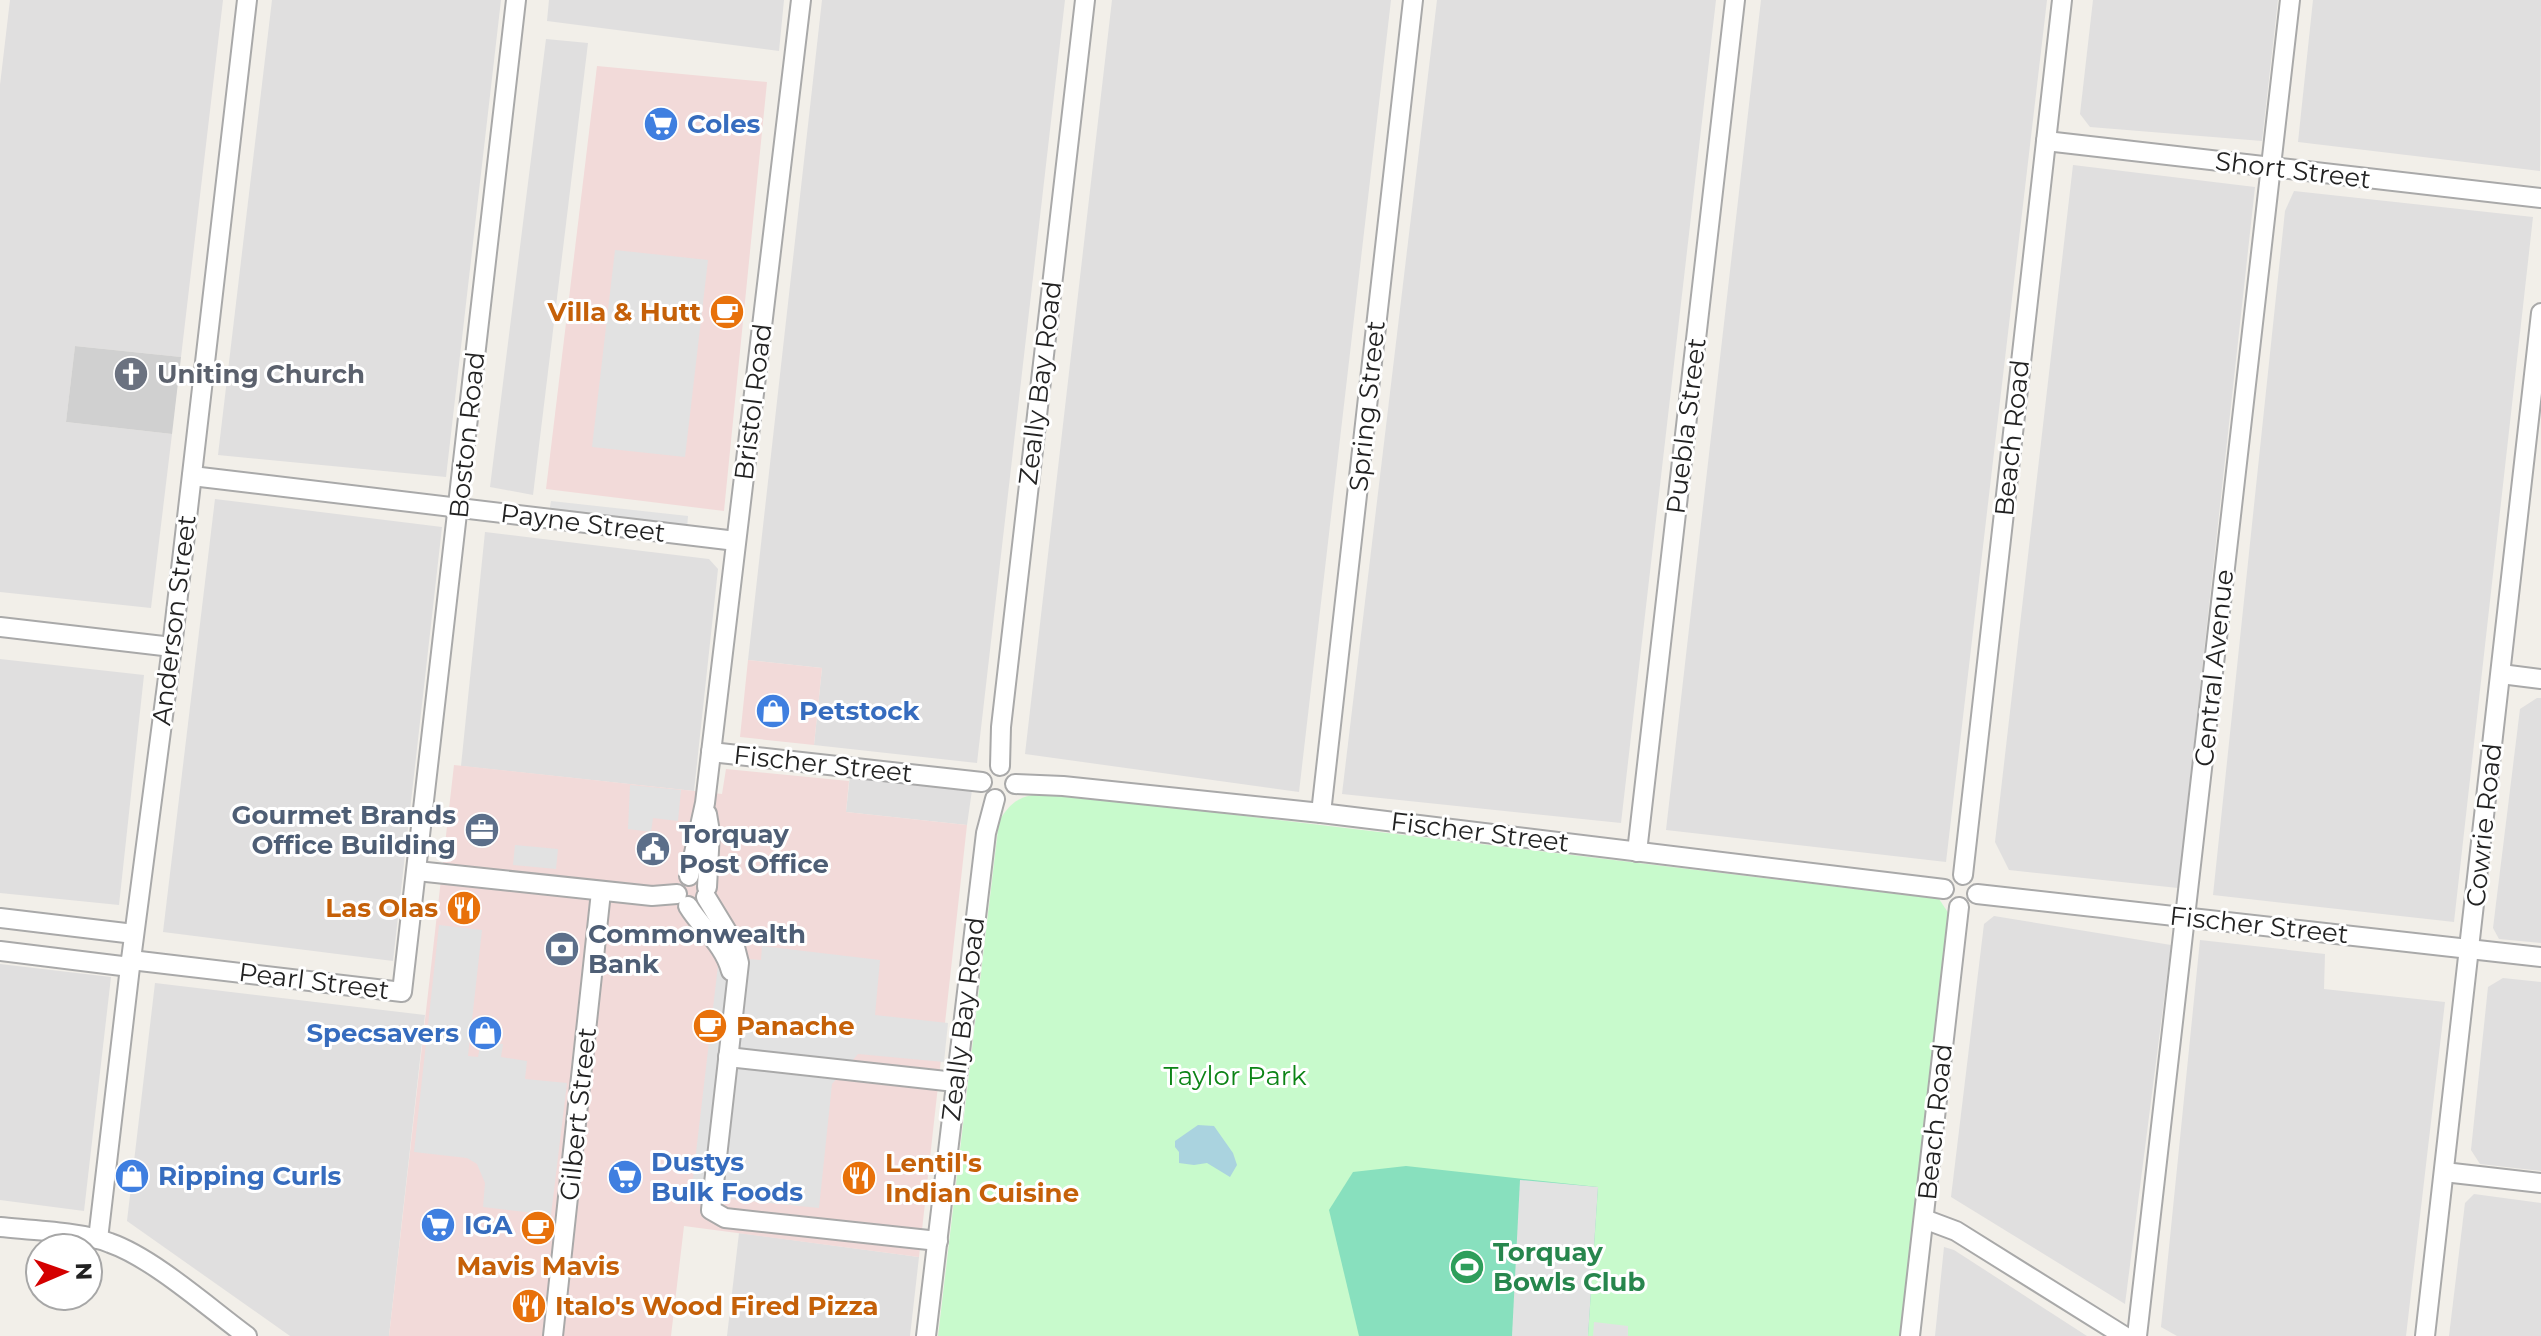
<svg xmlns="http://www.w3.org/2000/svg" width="2541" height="1336" font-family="Montserrat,sans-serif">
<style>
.residential{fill:#e0dfdf}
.commercial{fill:#f2dad9}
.religious{fill:#d0d0d0}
.park{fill:#c8facc}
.pitch{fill:#88e0be}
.parking{fill:#e2e2e2}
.water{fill:#aad3df}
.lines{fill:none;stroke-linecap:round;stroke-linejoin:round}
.minor-casing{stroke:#a9a9a9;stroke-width:22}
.minor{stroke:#fff;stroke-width:18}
.labels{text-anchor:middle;stroke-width:6;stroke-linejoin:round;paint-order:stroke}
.shop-label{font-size:26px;font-weight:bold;fill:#366cbe;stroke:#fff;text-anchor:start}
.street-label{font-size:26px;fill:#222;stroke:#fff}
.food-label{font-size:26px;font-weight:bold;fill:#c56008;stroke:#fff;text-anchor:start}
.worship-label{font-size:26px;font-weight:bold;fill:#5b616d;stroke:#fff;text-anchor:start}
.service-label{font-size:26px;font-weight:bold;fill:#4e5e75;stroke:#fff;text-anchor:start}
.park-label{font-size:26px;fill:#0c8416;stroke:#fff}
.leisure-label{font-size:26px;font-weight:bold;fill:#27864d;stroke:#fff;text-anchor:start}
</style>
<rect width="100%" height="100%" fill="#f2efe9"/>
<!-- residential -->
<g class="residential">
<polygon points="10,0 223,0 181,357 75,346 66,422 172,434 151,608 0,592 0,85"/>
<polygon points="272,0 501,0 446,477 218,455"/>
<polygon points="549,0 784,0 779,51 547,21"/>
<polygon points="822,0 1065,0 977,763 814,745 822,668 748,660"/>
<polygon points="1112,0 1391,0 1299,792 1025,754"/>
<polygon points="1437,0 1716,0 1621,823 1342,794"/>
<polygon points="1761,0 2047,0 1946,862 1666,830"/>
<polygon points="2093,0 2278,0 2262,141 2090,127 2080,114"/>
<polygon points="2313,0 2541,0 2540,171 2298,142"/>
<polygon points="546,39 588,43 533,495 490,487"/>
<polygon points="2073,165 2255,187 2178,888 2009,870 1995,842"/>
<polygon points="2294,191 2533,217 2454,922 2213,895 2285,211"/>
<polygon points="215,499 442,527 393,961 163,932"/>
<polygon points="485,532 709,559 718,569 694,791 461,766"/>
<polygon points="0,659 144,675 119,905 0,893"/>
<polygon points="2537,698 2541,698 2541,943 2499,939 2493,928 2520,709"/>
<polygon points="850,775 972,790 967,825 846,812"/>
<polygon points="1994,916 2171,945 2125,1304 1951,1197 1984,924"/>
<polygon points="2200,940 2325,954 2324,989 2445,1002 2406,1336 2177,1336 2161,1327"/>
<polygon points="0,964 111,977 84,1211 0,1200"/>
<polygon points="2503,978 2541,982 2541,1171 2480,1164 2471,1150 2488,987"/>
<polygon points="155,983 425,1015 389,1336 290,1336 127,1221"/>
<polygon points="2474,1194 2541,1203 2541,1336 2449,1336 2465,1203"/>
<polygon points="739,1233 919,1257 910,1336 727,1336"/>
<polygon points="1944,1247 1954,1250 2087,1336 1935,1336"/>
</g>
<!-- commercial -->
<g class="commercial">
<polygon points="597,66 767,82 724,511 546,489"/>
<polygon points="748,660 822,668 814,745 740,737"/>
<polygon points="454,765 722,794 726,769 849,781 846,812 967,825 919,1257 684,1226 671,1336 389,1336"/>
</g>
<!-- religious -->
<polygon class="religious" points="75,346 181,357 172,434 66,422"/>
<!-- park -->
<path class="park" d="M1053,793L1939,899L1951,917L1901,1336H938L999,821C1014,796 1025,795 1053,793Z"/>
<!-- pitch -->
<polygon class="pitch" points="1406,1166 1598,1187 1588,1336 1359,1336 1329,1210 1353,1172"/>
<!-- parking -->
<g class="parking">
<polygon points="615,250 708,260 685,457 592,447"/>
<polygon points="551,501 688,516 687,529 549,513"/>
<polygon points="630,785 681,790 678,821 653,818 651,832 628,829"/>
<polygon points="515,845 558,849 556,869 513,865"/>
<polygon points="439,925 482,930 468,1056 478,1057 481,1042 503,1044 501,1057 527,1061 525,1079 567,1083 551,1215 483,1207 485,1183 477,1164 467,1158 414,1152"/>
<polygon points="762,946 880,960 875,1015 948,1023 944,1062 858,1054 832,1084 819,1208 691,1195 719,957 761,960"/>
<polygon points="1520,1180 1598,1187 1588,1336 1512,1336"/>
<polygon points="1594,1322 1628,1326 1628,1336 1593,1336"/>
</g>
<!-- water -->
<polygon class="water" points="1198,1125 1214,1126 1233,1153 1237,1165 1230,1177 1207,1163 1194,1165 1179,1163 1179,1152 1175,1147 1175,1141"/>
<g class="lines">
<!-- minor casing -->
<g class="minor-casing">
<g id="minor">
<polyline points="2046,141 2541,198"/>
<polyline points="192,476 736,541"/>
<polyline points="0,627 172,647"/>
<polyline points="2501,674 2541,679"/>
<polyline points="711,752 982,782"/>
<polyline points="1000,766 1001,727 1085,0"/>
<polyline points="1015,784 1063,786 1321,813 1944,889"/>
<polyline points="1321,813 1413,0"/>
<polyline points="707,814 710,832 707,887"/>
<polyline points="1637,852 1735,0"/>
<polyline points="417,871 652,896 677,894"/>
<polyline points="1963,875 2062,0"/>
<polyline points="689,876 705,803 801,0"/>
<polyline points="1977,894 2541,957"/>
<polyline points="706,897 734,943 739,963 711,1210 725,1218 938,1241"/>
<path d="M688,906C702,929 724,944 731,971"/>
<polyline points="0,918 134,934"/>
<polyline points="0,951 130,967"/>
<polyline points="131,960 402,992 516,0"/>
<polyline points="728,1057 955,1082"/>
<polyline points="2444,1172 2541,1183"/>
<polyline points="1924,1219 1956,1231 2124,1336"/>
<path d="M0,1227C31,1230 82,1232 110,1243C153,1258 209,1308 247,1336"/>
<polyline points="98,1239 130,967 172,647 247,0"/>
<polyline points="553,1336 601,892"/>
<polyline points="926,1336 986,833 995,799"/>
<polyline points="1910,1336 1959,907"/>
<polyline points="2137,1336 2290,0"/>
<polyline points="2425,1336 2541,313"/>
</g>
</g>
<!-- minor -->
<use href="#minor" class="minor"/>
</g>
<!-- icons -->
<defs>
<g id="supermarket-disc" transform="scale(1.8)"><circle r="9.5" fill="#3f7fe0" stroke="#fff"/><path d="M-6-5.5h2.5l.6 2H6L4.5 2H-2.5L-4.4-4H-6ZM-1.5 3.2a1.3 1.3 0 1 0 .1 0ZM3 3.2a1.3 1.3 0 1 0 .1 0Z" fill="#fff"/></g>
<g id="cafe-disc" transform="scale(1.8)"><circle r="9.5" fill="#e8710a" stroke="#fff"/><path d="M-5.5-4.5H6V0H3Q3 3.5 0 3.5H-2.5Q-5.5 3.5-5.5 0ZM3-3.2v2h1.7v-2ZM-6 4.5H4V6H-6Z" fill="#fff"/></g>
<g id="church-disc" transform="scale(1.8)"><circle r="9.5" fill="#6b7280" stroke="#fff"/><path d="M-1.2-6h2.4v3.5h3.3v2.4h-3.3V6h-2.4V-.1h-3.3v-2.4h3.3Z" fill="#fff"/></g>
<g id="shop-disc" transform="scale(1.8)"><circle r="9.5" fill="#3f7fe0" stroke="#fff"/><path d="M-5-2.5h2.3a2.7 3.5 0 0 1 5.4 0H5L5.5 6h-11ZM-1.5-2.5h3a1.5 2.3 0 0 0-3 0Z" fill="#fff"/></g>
<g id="office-disc" transform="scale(1.8)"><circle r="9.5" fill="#5c6f8a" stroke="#fff"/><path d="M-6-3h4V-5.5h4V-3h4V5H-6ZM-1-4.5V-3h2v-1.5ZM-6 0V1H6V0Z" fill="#fff"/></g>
<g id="civic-disc" transform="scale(1.8)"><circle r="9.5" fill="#5c6f8a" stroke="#fff"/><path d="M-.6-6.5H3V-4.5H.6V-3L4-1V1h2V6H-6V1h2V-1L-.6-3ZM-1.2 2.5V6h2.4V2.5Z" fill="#fff"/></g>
<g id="restaurant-disc" transform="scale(1.8)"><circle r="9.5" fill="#e8710a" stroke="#fff"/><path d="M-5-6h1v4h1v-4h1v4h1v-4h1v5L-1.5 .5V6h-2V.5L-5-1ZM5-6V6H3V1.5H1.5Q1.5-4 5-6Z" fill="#fff"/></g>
<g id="bank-disc" transform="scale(1.8)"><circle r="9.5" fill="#5c6f8a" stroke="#fff"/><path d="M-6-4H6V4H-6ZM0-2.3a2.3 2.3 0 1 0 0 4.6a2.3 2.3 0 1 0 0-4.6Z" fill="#fff"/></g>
<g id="stadium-disc" transform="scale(1.8)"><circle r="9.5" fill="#2e9e5b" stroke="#fff"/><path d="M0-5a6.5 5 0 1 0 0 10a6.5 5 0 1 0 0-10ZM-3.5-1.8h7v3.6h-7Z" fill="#fff"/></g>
</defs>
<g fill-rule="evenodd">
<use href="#supermarket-disc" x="661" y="124"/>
<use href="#cafe-disc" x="727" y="312"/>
<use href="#church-disc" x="131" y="374"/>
<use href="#shop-disc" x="773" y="711"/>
<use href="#office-disc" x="482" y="830"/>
<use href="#civic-disc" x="653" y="849"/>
<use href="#restaurant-disc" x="464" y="908"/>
<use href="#bank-disc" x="562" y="949"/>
<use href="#cafe-disc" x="710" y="1026"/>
<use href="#shop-disc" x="485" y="1033"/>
<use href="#shop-disc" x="132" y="1176"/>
<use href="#supermarket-disc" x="625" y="1177"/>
<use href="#restaurant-disc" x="859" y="1178"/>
<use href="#supermarket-disc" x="438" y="1225"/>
<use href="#cafe-disc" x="538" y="1228"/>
<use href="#stadium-disc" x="1467" y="1267"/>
<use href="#restaurant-disc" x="529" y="1306"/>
</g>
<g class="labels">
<!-- shop labels -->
<g class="shop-label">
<text x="687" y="133">Coles</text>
<text x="799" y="720">Petstock</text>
<text x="459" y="1042" text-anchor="end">Specsavers</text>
<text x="651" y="1171">Dustys<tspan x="651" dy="30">Bulk Foods</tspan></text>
<text x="158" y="1185">Ripping Curls</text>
<text x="464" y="1234">IGA</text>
</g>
<!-- street labels -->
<g class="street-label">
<text transform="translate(2293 170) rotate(7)" y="9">Short Street</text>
<text transform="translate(1040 383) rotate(-83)" y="9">Zeally Bay Road</text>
<text transform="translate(753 402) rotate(-83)" y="9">Bristol Road</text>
<text transform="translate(1367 406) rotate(-84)" y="9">Spring Street</text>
<text transform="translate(1686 426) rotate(-83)" y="9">Puebla Street</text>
<text transform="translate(467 435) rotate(-84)" y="9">Boston Road</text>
<text transform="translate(2012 438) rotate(-84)" y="9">Beach Road</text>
<text transform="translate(583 523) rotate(7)" y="9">Payne Street</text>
<text transform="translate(174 620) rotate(-83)" y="9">Anderson Street</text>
<text transform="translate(2214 668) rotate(-84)" y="9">Central Avenue</text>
<text transform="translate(823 764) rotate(6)" y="9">Fischer Street</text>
<text transform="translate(2484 825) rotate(-84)" y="9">Cowrie Road</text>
<text transform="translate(1480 832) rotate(7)" y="9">Fischer Street</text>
<text transform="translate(2259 925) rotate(6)" y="9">Fischer Street</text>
<text transform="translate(314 981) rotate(7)" y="9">Pearl Street</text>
<text transform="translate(963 1019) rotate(-83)" y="9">Zeally Bay Road</text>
<text transform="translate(578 1114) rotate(-84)" y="9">Gilbert Street</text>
<text transform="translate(1935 1122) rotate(-84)" y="9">Beach Road</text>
</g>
<!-- food labels -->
<g class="food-label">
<text x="701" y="321" text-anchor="end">Villa &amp; Hutt</text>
<text x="438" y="917" text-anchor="end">Las Olas</text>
<text x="736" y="1035">Panache</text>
<text x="885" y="1172">Lentil's<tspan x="885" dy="30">Indian Cuisine</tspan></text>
<text x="538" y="1275" text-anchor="middle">Mavis Mavis</text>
<text x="555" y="1315">Italo's Wood Fired Pizza</text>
</g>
<!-- worship labels -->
<g class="worship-label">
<text x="157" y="383">Uniting Church</text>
</g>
<!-- service labels -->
<g class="service-label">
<text x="456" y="824" text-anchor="end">Gourmet Brands<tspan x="456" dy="30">Office Building</tspan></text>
<text x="679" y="843">Torquay<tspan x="679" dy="30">Post Office</tspan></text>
<text x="588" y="943">Commonwealth<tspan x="588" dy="30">Bank</tspan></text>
</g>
<!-- park labels -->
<g class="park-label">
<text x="1235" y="1085">Taylor Park</text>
</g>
<!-- leisure labels -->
<g class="leisure-label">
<text x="1493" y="1261">Torquay<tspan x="1493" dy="30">Bowls Club</tspan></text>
</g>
</g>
<!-- north arrow -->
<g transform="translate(64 1272) rotate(88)"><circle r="38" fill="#ffffff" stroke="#a7a7a7" stroke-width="2"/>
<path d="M0-6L14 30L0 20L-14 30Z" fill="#d40000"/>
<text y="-12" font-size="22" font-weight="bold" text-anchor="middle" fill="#222222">N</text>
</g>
</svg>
